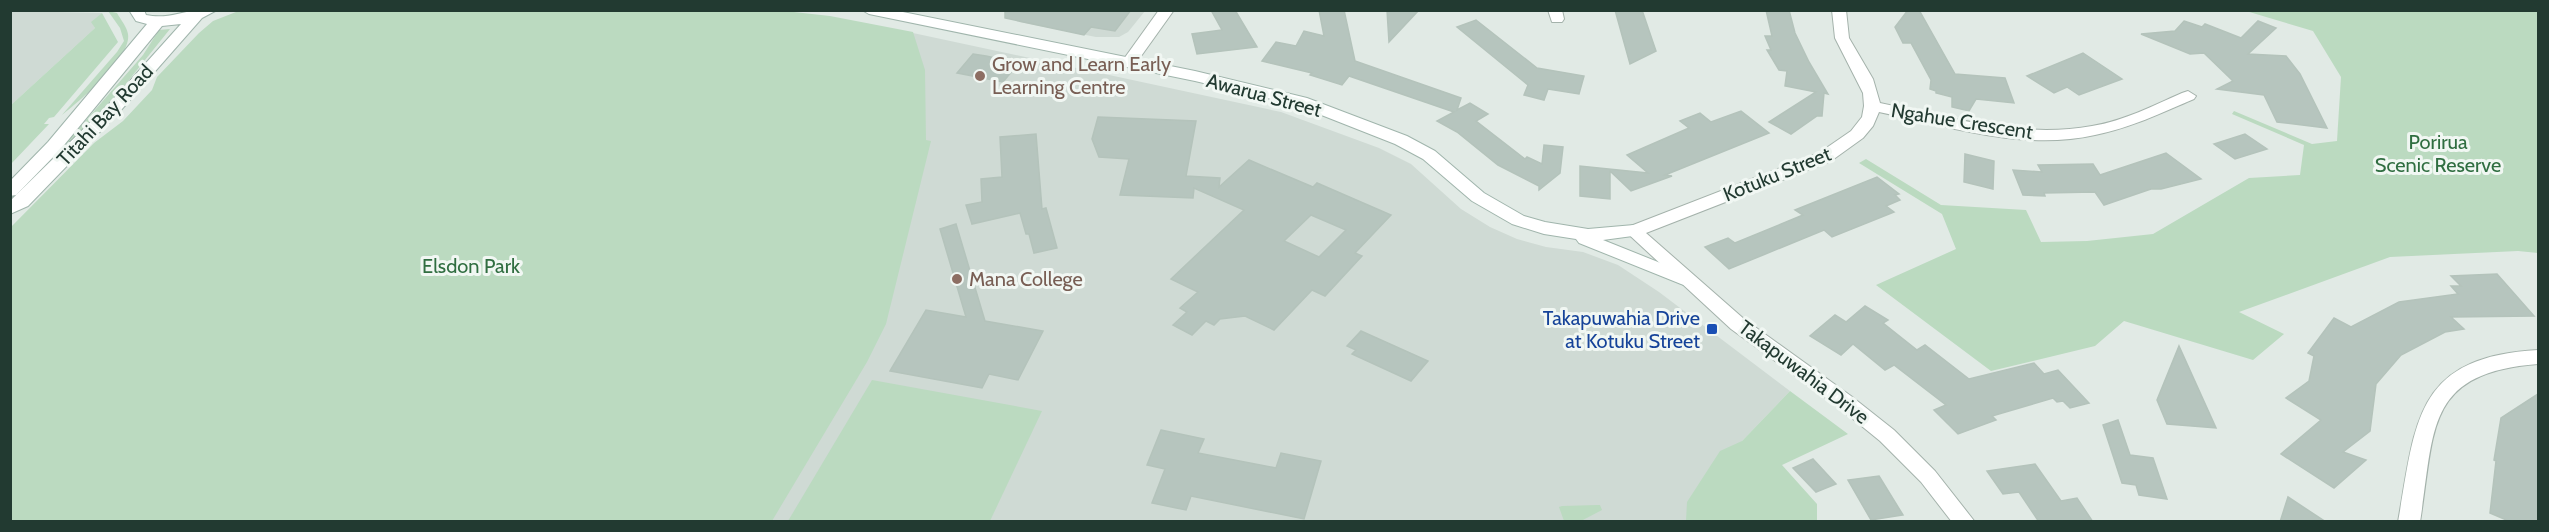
<svg xmlns="http://www.w3.org/2000/svg" width="2549" height="532" font-family="Cabin,sans-serif">
<style>
.built{fill:#cfdad4}
.green{fill:#bbdac0}
.building{fill:#b6c5be;stroke:#b4c3bb;stroke-width:1.5;fill-rule:evenodd}
.lines{fill:none;stroke-linecap:round;stroke-linejoin:round}
.street-casing{stroke:#a4b2ab;stroke-width:2}
.secondary-casing{stroke:#a0b5ac;stroke-width:2}
.street{fill:#fff;fill-rule:evenodd}
.secondary{fill:#fff;fill-rule:evenodd}
.education-dot{fill:#8d6e63;stroke:#f1f7f3;stroke-width:2}
.transit-dot{fill:#1a4fb4;stroke:#f1f7f3;stroke-width:2}
.labels{text-anchor:middle;stroke-width:6;stroke-linejoin:round;paint-order:stroke}
.education-label{font-size:20px;fill:#785e54;stroke:#f1f7f3;text-anchor:start}
.street-label{font-size:20px;fill:#223a31;stroke:#f1f7f3}
.park-label{font-size:20px;fill:#306e41;stroke:#f1f7f3}
.transit-label{font-size:20px;fill:#164399;stroke:#f1f7f3;text-anchor:end}
</style>
<rect width="100%" height="100%" fill="#e1eae5"/>
<!-- built -->
<g class="built">
<polygon points="424,10 757,10 913,33 1281,112 1379,148 1411,164 1461,209 1490,227 1517,239 1546,247 1583,252 1618,265 1659,292 1790,391 1742,441 1715,522 439,522"/>
<polygon points="11,11 102,13 92,22 95,28 11,105"/>
<polygon points="1030,11 1145,11 1128,32 1119,37 1096,37 1020,22"/>
</g>
<!-- green -->
<g class="green">
<polygon points="241,10 776,10 830,16 913,32 925,70 926,140 931,141 886,324 867,362 772,521 11,521 11,227 94,143 123,121 152,90 157,77 199,33 213,21"/>
<path d="M108,11L117,13C121,20 127,27 128,34C132,58 78,102 61,116L117,52L124,41L120,28Z"/>
<polygon points="2246,11 2538,11 2538,253 2518,251 2390,257 2239,312 2284,334 2253,360 2124,321 2095,346 1991,371 1876,285 1956,249 1942,214 1859,163 1866,159 1941,205 2026,210 2041,242 2087,241 2153,234 2249,178 2300,175 2304,145 2232,114 2234,111 2312,144 2337,141 2341,77 2313,31"/>
<polygon points="102,13 118,42 54,117 49,118 44,124 49,124 11,164 11,105 95,28 91,22"/>
<polygon points="170,29 104,111 25,190 143,55 159,30"/>
<polygon points="872,380 1042,411 990,521 788,521"/>
<polygon points="1790,391 1848,434 1782,465 1817,504 1817,521 1686,521 1687,502 1720,451 1742,441"/>
<polygon points="1597,505 1600,505 1602,510 1581,521 1564,521 1559,507 1562,506"/>
</g>
<!-- building -->
<g class="building">
<polygon points="1005,10 1131,10 1115,31 1091,27 1084,35 1005,18"/>
<polygon points="1211,10 1235,10 1257,47 1197,54 1192,34 1222,30"/>
<polygon points="1319,10 1344,10 1355,61 1461,98 1457,110 1470,103 1488,114 1476,121 1525,159 1527,157 1542,164 1544,145 1563,147 1560,173 1539,190 1539,186 1498,165 1457,132 1437,121 1454,112 1349,76 1342,85 1310,75 1312,73 1262,61 1276,42 1296,46 1304,31 1324,36"/>
<polygon points="1387,10 1419,10 1389,42"/>
<polygon points="1615,10 1642,10 1656,51 1630,64"/>
<polygon points="1766,10 1789,10 1795,33 1809,62 1828,94 1824,93 1822,116 1817,116 1791,134 1769,122 1816,92 1785,86 1787,71 1779,70 1767,50 1771,50 1765,36 1772,36"/>
<polygon points="1908,10 1919,10 1955,74 2005,78 2014,103 1976,99 1969,111 1952,107 1952,97 1936,93 1936,91 1930,89 1931,80 1911,43 1903,43 1895,27"/>
<polygon points="1476,20 1537,68 1584,76 1579,94 1548,89 1544,100 1524,95 1528,85 1457,27"/>
<polygon points="2184,21 2202,27 2205,24 2241,38 2258,21 2276,28 2248,54 2286,56 2300,74 2327,128 2277,122 2264,95 2217,89 2233,81 2204,53 2190,54 2141,34 2175,31"/>
<polygon points="2083,53 2122,79 2079,95 2067,87 2054,93 2027,76"/>
<polygon points="973,54 986,56 1019,63 1003,82 957,73"/>
<polygon points="1741,111 1769,133 1665,175 1672,176 1631,191 1610,171 1610,199 1580,196 1580,166 1648,173 1627,155 1689,128 1680,121 1700,113 1711,122"/>
<path d="M1098,117L1196,121L1186,176L1220,178L1219,187L1249,160L1313,187L1317,183L1391,215L1355,253L1362,256L1325,296L1312,290L1274,330L1245,316L1220,319L1214,325L1206,321L1192,335L1173,325L1187,312L1180,308L1198,292L1171,279L1244,210L1194,188L1193,198L1120,195L1129,159L1099,157L1092,139ZM1311,215L1346,230L1319,257L1284,241Z"/>
<polygon points="1036,134 1042,209 1046,208 1057,248 1034,253 1029,234 1026,234 1020,213 972,224 966,205 982,202 981,179 1002,177 1000,137"/>
<polygon points="2245,134 2267,149 2235,159 2214,144"/>
<polygon points="2166,153 2201,179 2161,189 2151,189 2104,205 2095,192 2044,193 2045,196 2023,195 2013,170 2042,172 2038,165 2093,164 2100,175"/>
<polygon points="1965,154 1994,161 1993,189 1964,182"/>
<polygon points="1877,177 1899,194 1895,195 1900,200 1886,206 1894,212 1832,237 1824,230 1729,269 1705,247 1728,238 1735,243 1803,215 1795,210"/>
<polygon points="956,224 985,321 1043,331 1018,380 989,374 982,388 890,371 926,310 966,317 940,229"/>
<polygon points="2497,274 2534,316 2451,317 2464,329 2445,332 2401,355 2376,384 2370,431 2343,452 2366,460 2334,488 2281,454 2321,420 2286,398 2309,381 2314,356 2308,353 2334,318 2351,327 2399,302 2458,294 2451,286 2461,286 2451,276"/>
<polygon points="1865,306 1888,320 1883,323 1917,350 1925,345 1969,379 2034,363 2044,374 2058,370 2089,403 2070,408 2063,401 2057,402 2053,398 1992,416 1996,420 1958,434 1934,410 1946,405 1894,365 1885,370 1853,344 1841,355 1810,336 1835,315 1846,322"/>
<polygon points="1361,331 1428,361 1411,381 1352,354 1356,350 1347,346"/>
<polygon points="2179,346 2216,428 2167,424 2157,400"/>
<polygon points="2538,394 2538,522 2511,522 2490,513 2496,461 2494,460 2501,418"/>
<polygon points="2118,420 2130,455 2153,458 2167,499 2139,495 2136,485 2122,483 2103,425"/>
<polygon points="1161,430 1204,439 1198,453 1276,468 1281,453 1321,461 1304,519 1191,496 1186,510 1152,503 1165,469 1147,465"/>
<polygon points="1813,459 1836,484 1816,492 1793,468"/>
<polygon points="2035,464 2061,501 2077,498 2093,522 2039,522 2019,492 2003,494 1987,471"/>
<polygon points="1879,476 1903,515 1871,520 1848,480"/>
<polygon points="2288,497 2326,522 2280,522"/>
</g>
<g class="lines">
<!-- street casing -->
<g class="street-casing">
<g id="street">
<polygon points="1159,10 1174,10 1134,66 1124,66 1121,63"/>
<polygon points="1548,10 1562,10 1564,19 1562,22 1552,22"/>
<path d="M1832,10H1846L1849,38L1873,79L1880,103C1949,117 2021,139 2092,126C2124,121 2154,105 2182,93L2188,91L2196,96L2194,99C2161,113 2130,128 2095,135C2024,151 1949,127 1879,112L1873,126L1863,138L1831,161L1646,233L1744,319L1851,396L1894,430L1935,471L1975,522H1952L1921,482L1880,441L1837,406L1731,329L1625,231L1628,227L1819,153L1851,131L1862,117L1864,106L1863,93L1835,38Z"/>
<path d="M2538,350V364C2425,373 2435,428 2420,522H2398C2416,420 2415,357 2538,350Z"/>
</g>
</g>
<!-- secondary casing -->
<g class="secondary-casing">
<g id="secondary">
<path d="M129,10H144L146,15C165,19 179,13 196,10C203,10 210,10 217,10L202,18L122,109L28,206L10,214V201L110,103L181,24L162,26L60,150L16,195L10,196V181L48,142L147,24L136,21Z"/>
<polygon points="862,10 893,10 1195,71 1307,98 1407,136 1435,151 1484,193 1524,216 1545,222 1588,229 1634,225 1640,227 1643,231 1640,235 1603,240 1693,276 1696,280 1693,284 1687,286 1681,284 1579,243 1576,239 1544,234 1512,224 1472,201 1423,159 1395,144 1296,105 1195,81 869,14"/>
</g>
</g>
<!-- street -->
<use href="#street" class="street"/>
<!-- secondary -->
<use href="#secondary" class="secondary"/>
</g>
<!-- markers -->
<g class="education-dot">
<circle cx="980" cy="76" r="6"/>
<circle cx="957" cy="279" r="6"/>
</g>
<rect class="transit-dot" x="1706" y="323" width="12" height="12" rx="3"/>
<g class="labels">
<!-- education labels -->
<g class="education-label">
<text x="992" y="71">Grow and Learn Early<tspan x="992" dy="23">Learning Centre</tspan></text>
<text x="969" y="286">Mana College</text>
</g>
<!-- street labels -->
<g class="street-label">
<text transform="translate(1264 95) rotate(15)" y="7">Awarua Street</text>
<text transform="translate(105 115) rotate(-47)" y="7">Titahi Bay Road</text>
<text transform="translate(1962 121) rotate(9)" y="7">Ngahue Crescent</text>
<text transform="translate(1777 174) rotate(-22)" y="7">Kotuku Street</text>
<text transform="translate(1804 372) rotate(37)" y="7">Takapuwahia Drive</text>
</g>
<!-- park labels -->
<g class="park-label">
<text x="2438" y="149">Porirua<tspan x="2438" dy="23">Scenic Reserve</tspan></text>
<text x="471" y="273">Elsdon Park</text>
</g>
<!-- transit labels -->
<g class="transit-label">
<text x="1700" y="325">Takapuwahia Drive<tspan x="1700" dy="23">at Kotuku Street</tspan></text>
</g>
</g>
<!-- border -->
<rect width="2549" height="532" fill="none" stroke="#223a31" stroke-width="24"/>
</svg>
